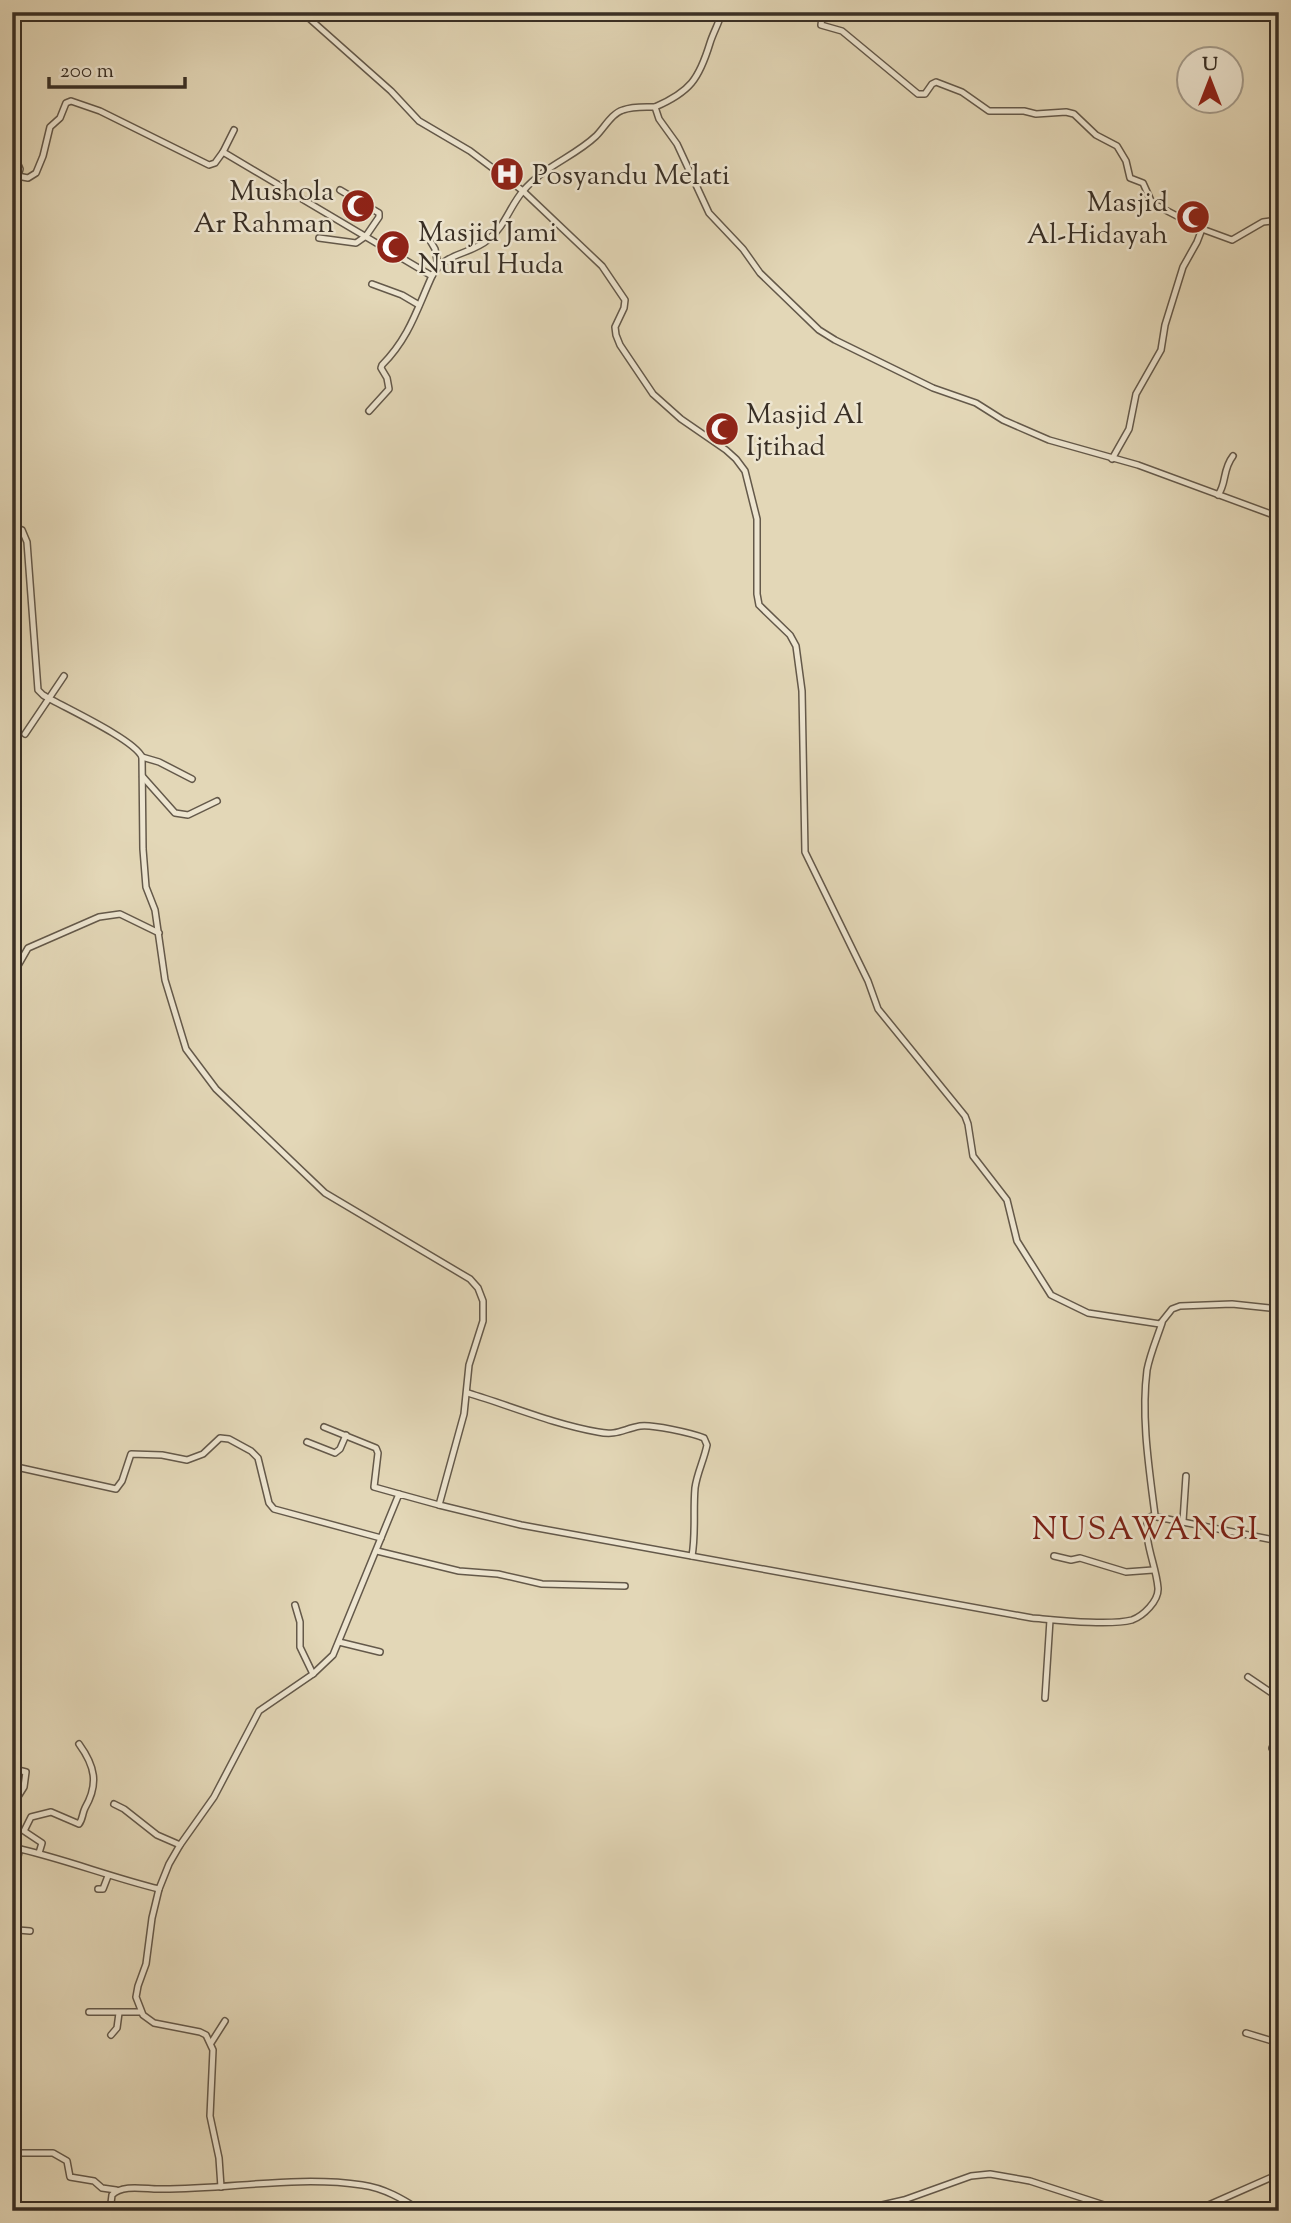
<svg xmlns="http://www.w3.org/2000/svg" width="1291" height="2223" font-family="'Sorts Mill Goudy',serif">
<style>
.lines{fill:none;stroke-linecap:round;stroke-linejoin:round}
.minor-casing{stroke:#64594a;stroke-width:8}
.minor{stroke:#ede5d0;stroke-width:5}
.labels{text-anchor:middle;stroke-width:5;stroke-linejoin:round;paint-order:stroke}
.poi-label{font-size:28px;fill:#392f25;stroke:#ede5d0;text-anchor:start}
.quarter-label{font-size:32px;letter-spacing:2px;fill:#7a1f14;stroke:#ede5d0}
</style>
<rect width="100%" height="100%" fill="#e3d7b7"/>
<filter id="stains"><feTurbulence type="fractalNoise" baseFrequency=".00286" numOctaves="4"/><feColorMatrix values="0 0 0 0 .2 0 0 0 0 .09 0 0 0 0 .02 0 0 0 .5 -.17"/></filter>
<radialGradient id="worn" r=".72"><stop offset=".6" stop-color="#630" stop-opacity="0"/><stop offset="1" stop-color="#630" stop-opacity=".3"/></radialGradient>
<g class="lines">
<!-- minor casing -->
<g class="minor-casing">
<g id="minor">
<polyline points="302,12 391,91 419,121 470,151 523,191 602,266 625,300 624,308 615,327 616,335 620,345 653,394 681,419 726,450 736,459 745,471 757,519 757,594 759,605 790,635 796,646 802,691 805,852 868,981 878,1009 965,1116 968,1124 973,1156 1007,1200 1017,1241 1051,1295 1088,1313 1160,1324 1172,1309 1180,1306 1232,1304 1279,1309"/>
<path d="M722,12C719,23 713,33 710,43C699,79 690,92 655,107L659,119L677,144L709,213L743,249L760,273L819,330L835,340L933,388L976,403L1003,420L1049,440L1138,465L1279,517"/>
<polyline points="818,12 822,17 821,25 842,31 918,94 925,94 932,84 936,82 962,92 989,111 1024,111 1036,114 1066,112 1074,114 1096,135 1117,146 1126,161 1130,178 1143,183 1152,203 1202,229"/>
<polyline points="12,136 14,155 20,169 12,197"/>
<polyline points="223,152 234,130"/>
<path d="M12,175L28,178L36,173L43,156L50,127L60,118L66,103L71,101L100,111L209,165L215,163L223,152L432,276C446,251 469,256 489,239C505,226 510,206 523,191C544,166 574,157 596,136C604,128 612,113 623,110C633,106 644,107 655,107"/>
<polyline points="428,237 435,249 438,266"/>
<polyline points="319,238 356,243 366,236 379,217 379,213 340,190"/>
<polyline points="372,284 402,295 419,305"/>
<path d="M369,411L389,389L387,378L381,368L382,365C409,338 417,309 432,276"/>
<polyline points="1112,459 1129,429 1136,394 1161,350 1165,325 1183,267 1197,242 1202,229 1232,240 1263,222 1279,220"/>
<path d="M1218,495C1227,483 1222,470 1233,456"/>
<path d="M12,526L22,530L27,542L38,690L43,695C63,707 134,739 142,757L143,849L146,887L155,910L165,980L186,1049L216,1089L325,1193L470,1279L478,1288L483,1301V1321L469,1365L464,1414L439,1505L521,1525L1032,1618C1056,1620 1109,1626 1132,1620C1143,1616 1159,1601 1158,1588C1156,1564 1143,1542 1148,1518L1152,1516L1279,1541"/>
<polyline points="25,734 64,676"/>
<polyline points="142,757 159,762 192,779"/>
<polyline points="143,777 175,813 188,815 217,801"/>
<polyline points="12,976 28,948 99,917 120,914 159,933"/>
<path d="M468,1393C511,1406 553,1424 598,1432C617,1436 623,1429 640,1426C651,1424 692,1433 704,1438L707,1445C704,1460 697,1473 695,1488C693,1511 696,1533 692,1556"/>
<polyline points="324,1427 376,1448 378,1453 374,1487 399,1494"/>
<polyline points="307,1442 335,1453 340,1449 346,1435"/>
<polyline points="12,1466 116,1489 122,1481 131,1454 162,1455 187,1460 203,1454 220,1438 229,1439 251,1451 258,1458 269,1503 274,1509 381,1538"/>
<path d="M1155,1515C1149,1468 1141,1417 1147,1370C1150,1354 1157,1338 1162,1323"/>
<polyline points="1183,1521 1186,1476"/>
<polyline points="377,1551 459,1571 498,1574 542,1584 625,1586"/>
<polyline points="1054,1556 1071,1560 1080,1558 1126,1572 1153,1570"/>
<polyline points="295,1605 300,1622 300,1647 313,1674"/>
<polyline points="339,1642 380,1652"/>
<polyline points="1248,1677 1279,1698"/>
<polyline points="1045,1698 1050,1620"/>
<polyline points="1272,1748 1279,1749"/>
<polyline points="114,1804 124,1809 157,1835 180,1845"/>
<polyline points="12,1806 24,1787 26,1772 18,1770"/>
<path d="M12,1847C62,1858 110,1877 159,1889"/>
<path d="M39,1853L42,1843L24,1831L31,1817L51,1812L79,1824C83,1819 82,1814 85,1808C99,1784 95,1766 79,1744"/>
<polyline points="98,1889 103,1889 108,1876"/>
<path d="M12,1890C17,1876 15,1863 20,1849"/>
<polyline points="12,1921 16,1922 18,1930 30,1931"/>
<polyline points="89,2012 141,2012"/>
<polyline points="1246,2033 1279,2043"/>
<polyline points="111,2035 117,2028 119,2013"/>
<polyline points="211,2043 225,2021"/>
<polyline points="12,2153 53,2153 67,2161 70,2177 94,2181 102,2188 116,2190"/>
<polyline points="221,2187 219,2158 210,2116 213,2050 206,2035 200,2032 154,2023 143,2015 136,1997 138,1986 146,1964 152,1918 159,1889 169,1864 180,1845 214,1797 259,1711 313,1674 333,1655 399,1494 439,1505"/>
<path d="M110,2211L112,2195C122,2184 145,2189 158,2189C226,2190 295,2175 362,2185C384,2188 403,2199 421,2211"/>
<path d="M659,2211C696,2207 730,2201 766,2211"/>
<polyline points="856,2211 904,2200 971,2176 990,2174 1030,2181 1107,2206 1112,2211"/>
<polyline points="1195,2211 1279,2174"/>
</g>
</g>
<!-- minor -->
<use href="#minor" class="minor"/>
</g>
<!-- icons -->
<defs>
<g id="hospital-disc" transform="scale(1.75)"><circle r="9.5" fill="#8f2418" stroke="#ede5d0"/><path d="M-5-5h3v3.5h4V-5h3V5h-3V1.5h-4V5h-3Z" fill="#fff"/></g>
<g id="mosque-disc" transform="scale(1.75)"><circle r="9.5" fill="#8f2418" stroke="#ede5d0"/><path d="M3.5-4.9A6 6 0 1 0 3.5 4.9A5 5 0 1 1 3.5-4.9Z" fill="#fff"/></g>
</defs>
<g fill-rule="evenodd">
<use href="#hospital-disc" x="507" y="174"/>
<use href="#mosque-disc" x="358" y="206"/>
<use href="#mosque-disc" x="1193" y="217"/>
<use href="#mosque-disc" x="393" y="247"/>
<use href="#mosque-disc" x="722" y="429"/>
</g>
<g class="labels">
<!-- poi labels -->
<g class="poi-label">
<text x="532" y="184">Posyandu Melati</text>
<text x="334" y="200" text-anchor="end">Mushola<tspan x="334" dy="32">Ar Rahman</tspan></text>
<text x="1168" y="211" text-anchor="end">Masjid<tspan x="1168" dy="32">Al-Hidayah</tspan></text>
<text x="418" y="241">Masjid Jami<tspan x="418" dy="32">Nurul Huda</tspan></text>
<text x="746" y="423">Masjid Al<tspan x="746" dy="32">Ijtihad</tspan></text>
</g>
<!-- quarter labels -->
<g class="quarter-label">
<text x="1146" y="1539">NUSAWANGI</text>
</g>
</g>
<!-- margin -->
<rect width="1291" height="2223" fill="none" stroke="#e3d7b7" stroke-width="42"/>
<rect x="14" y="14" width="1263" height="2195" fill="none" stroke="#392f25" stroke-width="3.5"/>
<rect x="21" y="21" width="1249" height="2181" fill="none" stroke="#392f25" stroke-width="2"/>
<!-- north arrow -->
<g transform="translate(1210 80)"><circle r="33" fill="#ede5d0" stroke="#a59c8c" stroke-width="2"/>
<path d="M0-5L12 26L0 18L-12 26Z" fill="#8f2418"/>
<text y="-10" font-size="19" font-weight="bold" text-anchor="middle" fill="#392f25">U</text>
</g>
<!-- scale -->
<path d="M49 77v10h136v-10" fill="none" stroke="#392f25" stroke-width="3.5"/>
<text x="60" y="77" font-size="21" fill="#392f25" stroke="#ede5d0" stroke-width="5" paint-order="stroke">200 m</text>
<rect width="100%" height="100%" filter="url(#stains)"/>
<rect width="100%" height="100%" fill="url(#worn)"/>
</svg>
